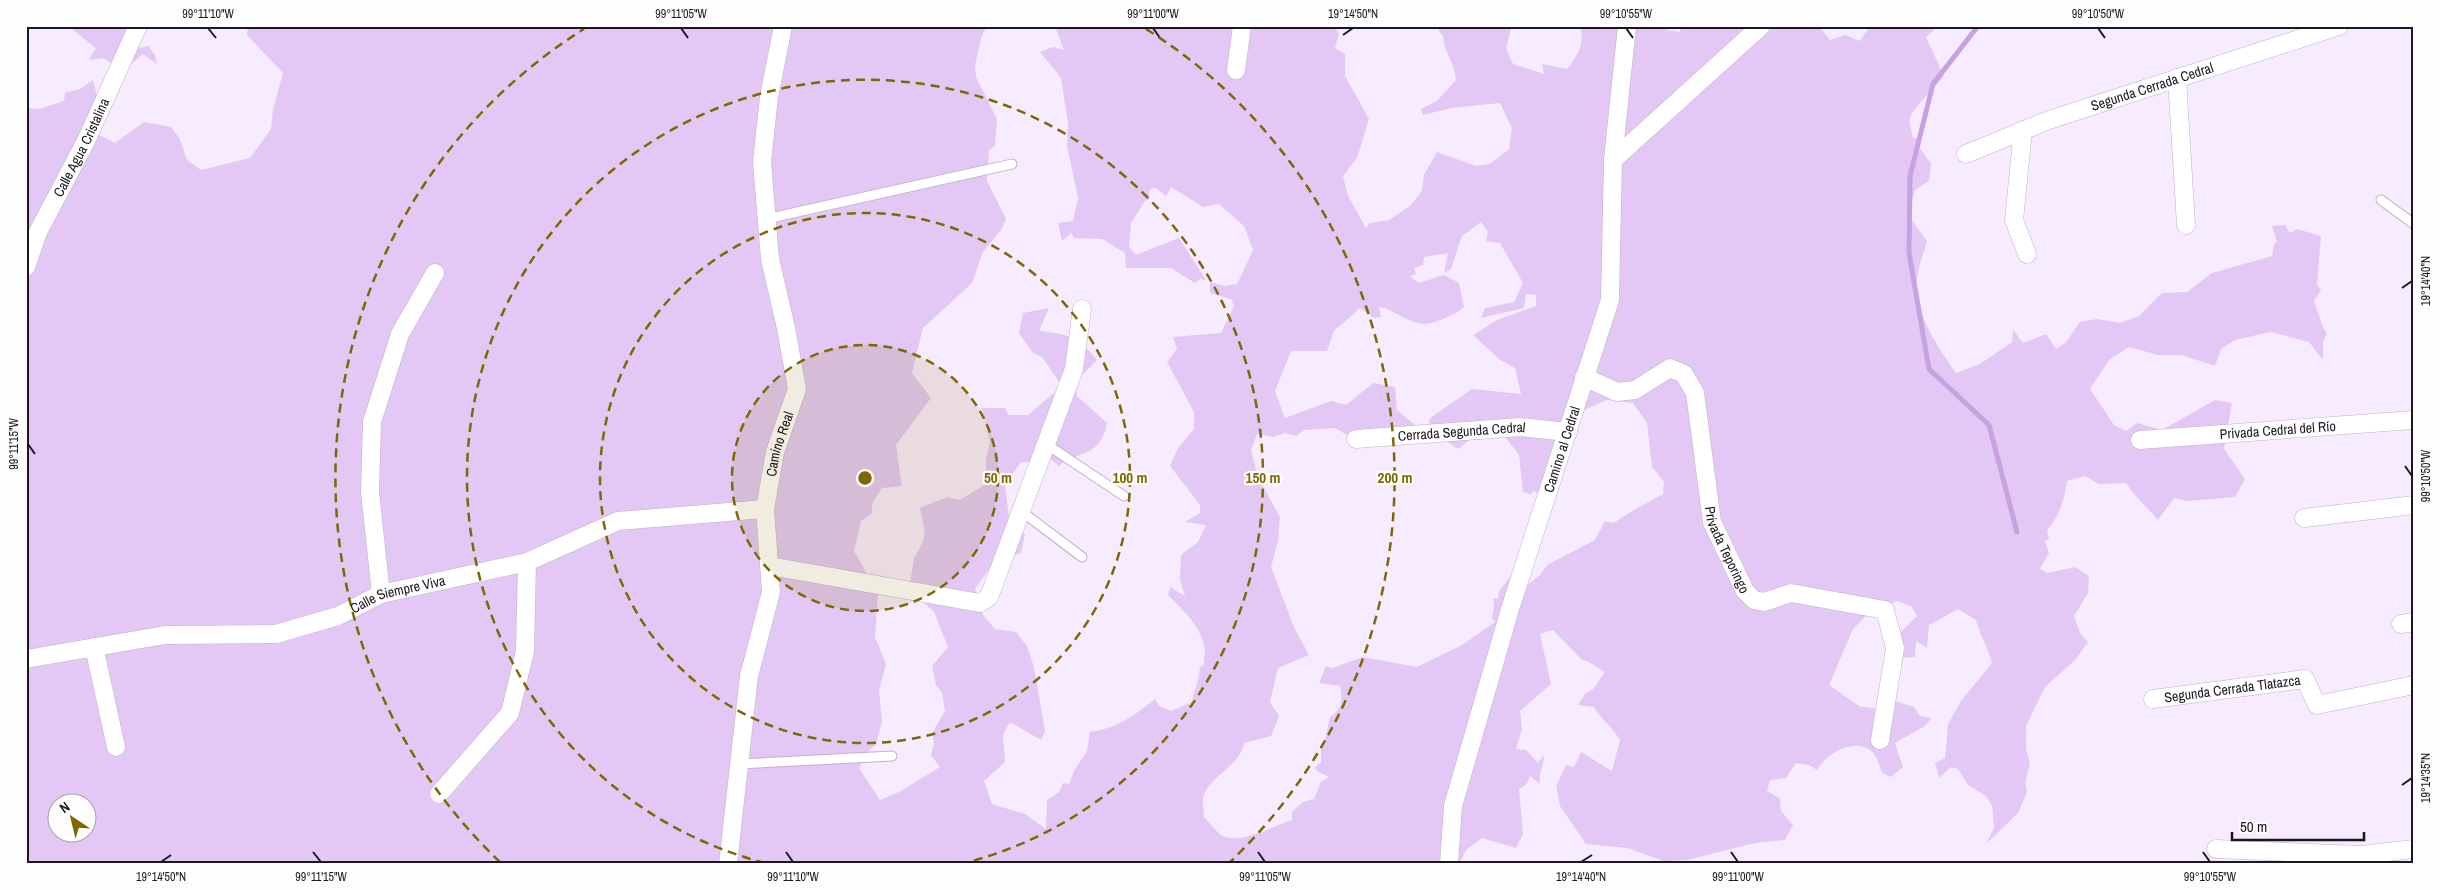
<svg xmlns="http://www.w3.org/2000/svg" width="2440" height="890" font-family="'Archivo Narrow',sans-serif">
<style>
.green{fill:#e3c8f5;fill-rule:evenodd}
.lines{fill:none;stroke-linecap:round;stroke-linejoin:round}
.stream{stroke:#c7a1e0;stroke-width:5}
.service-casing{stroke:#bfb1c9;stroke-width:11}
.minor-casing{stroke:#bfb1c9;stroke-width:19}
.service{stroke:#fff;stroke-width:9}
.minor{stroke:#fff;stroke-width:18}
.ticks{fill:none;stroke:#1c171f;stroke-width:2}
.ring{fill:none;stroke:#806700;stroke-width:2.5;stroke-dasharray:9 6}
.labels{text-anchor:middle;stroke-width:4.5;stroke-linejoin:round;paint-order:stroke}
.street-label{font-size:14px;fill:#1c171f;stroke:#fdfdfd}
.centre{fill:#806700;stroke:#fdfdfd;stroke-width:2.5}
.ring-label{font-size:15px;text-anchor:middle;font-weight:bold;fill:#806700;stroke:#fdfdfd;stroke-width:4.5;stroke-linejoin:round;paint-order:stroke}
.neatline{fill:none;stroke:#1c171f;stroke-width:2}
.ticks-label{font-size:12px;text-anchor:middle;fill:#1c171f}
</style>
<rect width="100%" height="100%" fill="#f7ebff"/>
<!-- green -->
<g class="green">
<polygon points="74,26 127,26 134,41 136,49 148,46 155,55 157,64 143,54 126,68 122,61 111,63 103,58 89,60 96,48 73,30"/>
<path d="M248,26H987L982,35L975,65L976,77L997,119L995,146L989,150L987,181L1006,219L1001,230L983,252L972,283L923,328L912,373L931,398L896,445L902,486L882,488L873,502L871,514L861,521L854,551L867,574L879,580L875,637L886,664L879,691L882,721L876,745L870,749L859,768L880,800L899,792L940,767L931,755L934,744L932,733L945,711L942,693L936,685L932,666L948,647L934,612L909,589L914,558L922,544L925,533L920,508L947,497L960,500L986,484V458L990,442L982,408H1005L1009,415H1028L1062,386L1042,357L1033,353L1019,333L1023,313L1049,308L1039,331C1068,334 1078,336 1097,360L1076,381L1077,396L1107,423C1100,458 1081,449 1059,466L1049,458L1037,462H1021L1005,484L1010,526L1025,534L1021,553L995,561L975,589L983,615L995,629L1016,632L1027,646L1034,667L1045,731L1041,740L1010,722L1003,734L1005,762L984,781L992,804L1025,814L1046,829L1047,800L1059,792L1063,783L1069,784L1074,771L1087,751L1090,732C1116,729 1135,715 1155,699L1159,706L1171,711L1192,702C1194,690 1199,680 1200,667L1204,665C1203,659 1206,651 1204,646C1200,625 1182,609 1168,595L1170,587L1185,596L1180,579L1181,555L1198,542L1206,525L1185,522L1200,513V505L1170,466L1178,448L1194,429V412L1167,362L1177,349L1173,337L1221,333L1234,306L1231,299L1210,293V282L1225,286L1237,284L1253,250L1244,226L1219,204L1203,207L1171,187L1166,196L1156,188L1150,189L1149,199L1145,201L1131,223L1129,247L1136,255L1179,238L1206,280L1200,279L1195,283L1171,268H1126L1125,253L1102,239L1074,238L1071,233L1062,241L1058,223L1073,221L1078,198L1067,146L1068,123L1061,78L1040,52L1053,47L1064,50L1056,29L1057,26H1334L1339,33L1335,48L1345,54V76L1369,119L1357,158L1343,176L1348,196L1366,228L1370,223L1389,220L1410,206L1422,191L1424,175L1437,152L1476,166L1490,164L1509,149L1512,128L1500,103L1451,108L1423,115L1421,109L1437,101L1456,80C1455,63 1444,52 1443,36L1438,30L1440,26H1517L1511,29L1506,48L1513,64L1544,74L1542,64L1567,69C1578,55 1585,45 1580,26H1667V30L1679,32L1683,26H1819L1830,40L1845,35L1860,41L1870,26H1938L1926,37L1944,76C1938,84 1911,111 1910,118C1909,123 1912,133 1913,138L1919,139L1918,145L1931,164L1929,181L1915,190L1908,215L1927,241C1924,253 1918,266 1917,279C1914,313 1937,346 1956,373L1980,364L2012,342L2013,330L2023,343L2046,334L2056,349L2066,342L2080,322L2097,319L2120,323L2139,316L2162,293L2187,292L2212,273L2272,256L2274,244L2277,242L2272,226L2285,225L2290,233L2297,229L2321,236L2317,284L2321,290L2314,301L2323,327L2327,334L2323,341V360L2309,342L2270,332L2235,340L2221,349L2215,366L2182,355H2158L2129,347L2109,360L2090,389L2114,425L2126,431L2137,423L2162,430L2215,400L2232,403L2224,449L2245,479L2235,497L2187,501L2174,498L2158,520C2147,507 2135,497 2126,483L2099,484L2085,476L2067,481C2064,501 2060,515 2047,530L2049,539L2045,541L2049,553L2040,569L2048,573L2075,567L2089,576L2088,593L2074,616L2080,633L2088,642L2075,660L2045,687L2026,726V749L2030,763L2025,782L2027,792L2018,813L1986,844L1994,828L1992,806L1986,796L1968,785L1958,769L1951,767L1939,778L1935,763L1945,758L1948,724L1961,701L1992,663C1988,647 1980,636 1976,620L1958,609L1929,625L1927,648L1916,641L1915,657L1899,658L1898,635L1917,616L1912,607L1898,601L1892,603L1891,610L1874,608L1853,629L1829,685L1859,706L1876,709L1888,699L1914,707L1920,716L1931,718L1925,726L1895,743L1903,767L1891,777L1882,773C1879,766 1877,755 1871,751C1855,737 1825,754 1817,770L1809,765L1796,763L1786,778L1770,780L1767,791L1780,798L1781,811L1793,825L1785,840L1755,843L1687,860L1664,861L1627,848L1586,844L1560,806L1556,786L1566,765L1574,767L1581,752L1612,771L1620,740C1612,727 1601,719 1594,707L1578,705L1585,694L1593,689L1605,672L1587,661L1582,660L1553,630L1540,634L1551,684L1520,711L1522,729L1516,749L1526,750L1538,763L1544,755C1544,766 1538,773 1540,784L1530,776L1526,785L1519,789L1523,834L1516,848L1482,838L1466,850L1459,864H26V108L39,109L64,101L65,93L80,89L93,80L98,100L99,135L115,143L144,122L171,127L180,139L187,160L201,170L250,158L271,129L273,109L283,73L247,35ZM1481,222L1488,232L1486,241L1500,243L1523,283L1514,302L1485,308L1481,318L1524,308L1526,294L1536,295V306L1497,320L1473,335L1500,360L1515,368L1521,394L1472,389L1430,418L1428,429L1458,449L1480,431L1503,434L1519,455L1523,492L1531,494L1534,491L1542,496L1575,414L1607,400L1633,403L1647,423L1652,467L1664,482L1663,494C1646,504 1630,511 1614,523L1605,521L1595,540L1547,565L1540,575L1521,590L1511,576L1499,591L1498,599L1493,598L1494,607L1492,618L1495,622L1462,645L1417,667L1363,657L1332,668L1326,666L1319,683L1340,686C1343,699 1342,710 1330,717L1324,746L1321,748V762L1315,767L1317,771L1329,777L1321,782L1314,799L1303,802L1292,812V820C1274,826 1238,846 1221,835C1215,830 1210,823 1204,817C1204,812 1202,803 1203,798C1208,776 1241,766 1244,743L1271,736L1279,716L1270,702L1278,668L1309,655L1294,627L1271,567L1278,541L1280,517L1258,477L1251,450L1257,434L1273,437L1285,433L1296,436L1304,430L1335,428L1359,442L1420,429L1397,410L1395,387L1373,383L1346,405L1331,401L1285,418L1275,391L1291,351H1327L1334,331L1360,308L1374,318L1381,317L1379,307L1385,308C1396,313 1411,323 1423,324C1432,325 1457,314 1464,307L1459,283L1444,275L1419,283L1410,276L1416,274L1414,268L1423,265L1424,257L1448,253L1444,273L1451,269L1462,236ZM58,802H88V832H58Z"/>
</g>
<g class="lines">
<!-- stream -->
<polyline class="stream" points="1978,26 1933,84 1910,176 1909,253 1929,369 1989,425 2017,532"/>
<!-- service casing -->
<g class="service-casing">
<g id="service">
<polyline points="2381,200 2414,224"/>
<polyline points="766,219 1012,164"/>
<polyline points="1046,444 1124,496"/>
<polyline points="1021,511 1082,557"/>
<polyline points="738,764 892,756"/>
</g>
</g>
<!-- minor casing -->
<g class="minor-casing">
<g id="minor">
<polyline points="1236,70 1242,26"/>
<polyline points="2177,78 2186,225"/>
<polyline points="2023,130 2014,220 2027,254"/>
<path id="s1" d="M1966,154L2049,120L2339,26"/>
<polyline points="1613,160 1761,26"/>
<path id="s2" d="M26,267L38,232L86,141L138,26"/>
<path id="s3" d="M1584,377L1617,392L1635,390L1670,368L1684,374L1695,393L1712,522L1745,591L1754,600L1764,602L1791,593L1885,610L1895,648L1880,740"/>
<path id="s4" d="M1356,439L1520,427L1568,432"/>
<path id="s5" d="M2140,440L2414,420"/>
<polyline points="2304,518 2414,505"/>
<polyline points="770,566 980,603 989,597 1074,369 1082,309"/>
<polyline points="381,594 370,492 372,422 400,334 435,273"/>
<polyline points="2401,624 2414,622"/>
<polyline points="94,647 116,747"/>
<path id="s6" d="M26,659L165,635L276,634L338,616L381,594L527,562L618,521L765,509"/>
<path id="s7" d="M2153,699L2305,679L2317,705L2414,685"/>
<polyline points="439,794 510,713 525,651 527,562"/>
<polyline points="2216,849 2361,855 2414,849"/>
<path id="s8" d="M728,864L749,676L771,592L765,509L775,452L797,389L786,328L770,259L762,162L769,97L783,26"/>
<path id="s9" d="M1449,864L1453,806L1510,609L1610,300L1613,160L1627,26"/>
</g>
</g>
<!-- service -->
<use href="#service" class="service"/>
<!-- minor -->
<use href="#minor" class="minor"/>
</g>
<!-- ticks -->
<path class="ticks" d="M208,28L216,38M681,28L688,38M1153,28L1160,38M1626,28L1633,38M2098,28L2105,38M1343,35L1353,28M2402,288L2412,281M28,444L35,454M2405,466L2412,476M2402,785L2412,778M313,852L321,862M786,852L793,862M1258,852L1265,862M1731,852L1738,862M2203,852L2210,862M161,862L171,855M1581,862L1592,855"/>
<!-- distance rings -->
<circle cx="865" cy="478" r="133" fill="#806700" fill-opacity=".12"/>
<g class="ring">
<circle cx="865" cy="478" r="133"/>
<circle cx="865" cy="478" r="265"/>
<path d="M765 863A398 398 0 1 1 965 863"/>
<path d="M500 862A530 530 0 0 1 584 29M1146 29A530 530 0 0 1 1230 862"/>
</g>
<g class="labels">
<!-- street labels -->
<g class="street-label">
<text dy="5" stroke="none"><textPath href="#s1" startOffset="198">Segunda Cerrada Cedral</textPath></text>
<text dy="5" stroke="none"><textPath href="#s2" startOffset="132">Calle Agua Cristalina</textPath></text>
<text dy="5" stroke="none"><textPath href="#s5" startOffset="138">Privada Cedral del Río</textPath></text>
<text dy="5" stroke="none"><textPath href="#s4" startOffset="106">Cerrada Segunda Cedral</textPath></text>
<text dy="5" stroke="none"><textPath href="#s8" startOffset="426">Camino Real</textPath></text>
<text dy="5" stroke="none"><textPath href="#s9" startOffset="431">Camino al Cedral</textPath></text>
<text dy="5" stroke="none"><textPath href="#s3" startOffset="294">Privada Teporingo</textPath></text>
<text dy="5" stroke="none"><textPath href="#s6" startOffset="381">Calle Siempre Viva</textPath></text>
<text dy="5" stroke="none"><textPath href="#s7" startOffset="80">Segunda Cerrada Tlatazca</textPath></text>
</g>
</g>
<circle cx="865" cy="478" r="8" class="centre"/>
<g class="ring-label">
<text x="998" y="483">50 m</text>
<text x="1130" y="483">100 m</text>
<text x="1263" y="483">150 m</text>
<text x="1395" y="483">200 m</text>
</g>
<!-- border -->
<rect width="2440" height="890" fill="none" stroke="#fdfdfd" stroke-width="55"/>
<!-- north arrow -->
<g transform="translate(72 818) rotate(325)"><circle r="24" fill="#fdfdfd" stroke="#a3a1a4"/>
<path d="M0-4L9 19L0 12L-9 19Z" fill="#806700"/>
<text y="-8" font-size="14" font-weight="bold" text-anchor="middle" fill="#1c171f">N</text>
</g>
<!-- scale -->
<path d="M2232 832v8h132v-8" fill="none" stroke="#1c171f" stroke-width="2.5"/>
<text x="2240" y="832" font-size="15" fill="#1c171f" stroke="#fdfdfd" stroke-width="4" paint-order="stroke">50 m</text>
<rect x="28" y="28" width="2384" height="834" class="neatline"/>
<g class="ticks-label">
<text x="208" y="18">99°11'10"W</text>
<text x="681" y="18">99°11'05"W</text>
<text x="1153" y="18">99°11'00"W</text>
<text x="1353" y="18">19°14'50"N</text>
<text x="1626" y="18">99°10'55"W</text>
<text x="2098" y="18">99°10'50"W</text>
<text transform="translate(2426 281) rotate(-90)" y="4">19°14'40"N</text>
<text transform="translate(14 444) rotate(-90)" y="4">99°11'15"W</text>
<text transform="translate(2426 476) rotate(-90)" y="4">99°10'50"W</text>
<text transform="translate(2426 778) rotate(-90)" y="4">19°14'35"N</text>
<text x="161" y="881">19°14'50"N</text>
<text x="321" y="881">99°11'15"W</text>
<text x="793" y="881">99°11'10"W</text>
<text x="1265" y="881">99°11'05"W</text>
<text x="1581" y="881">19°14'40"N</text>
<text x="1738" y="881">99°11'00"W</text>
<text x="2210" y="881">99°10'55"W</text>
</g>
</svg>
